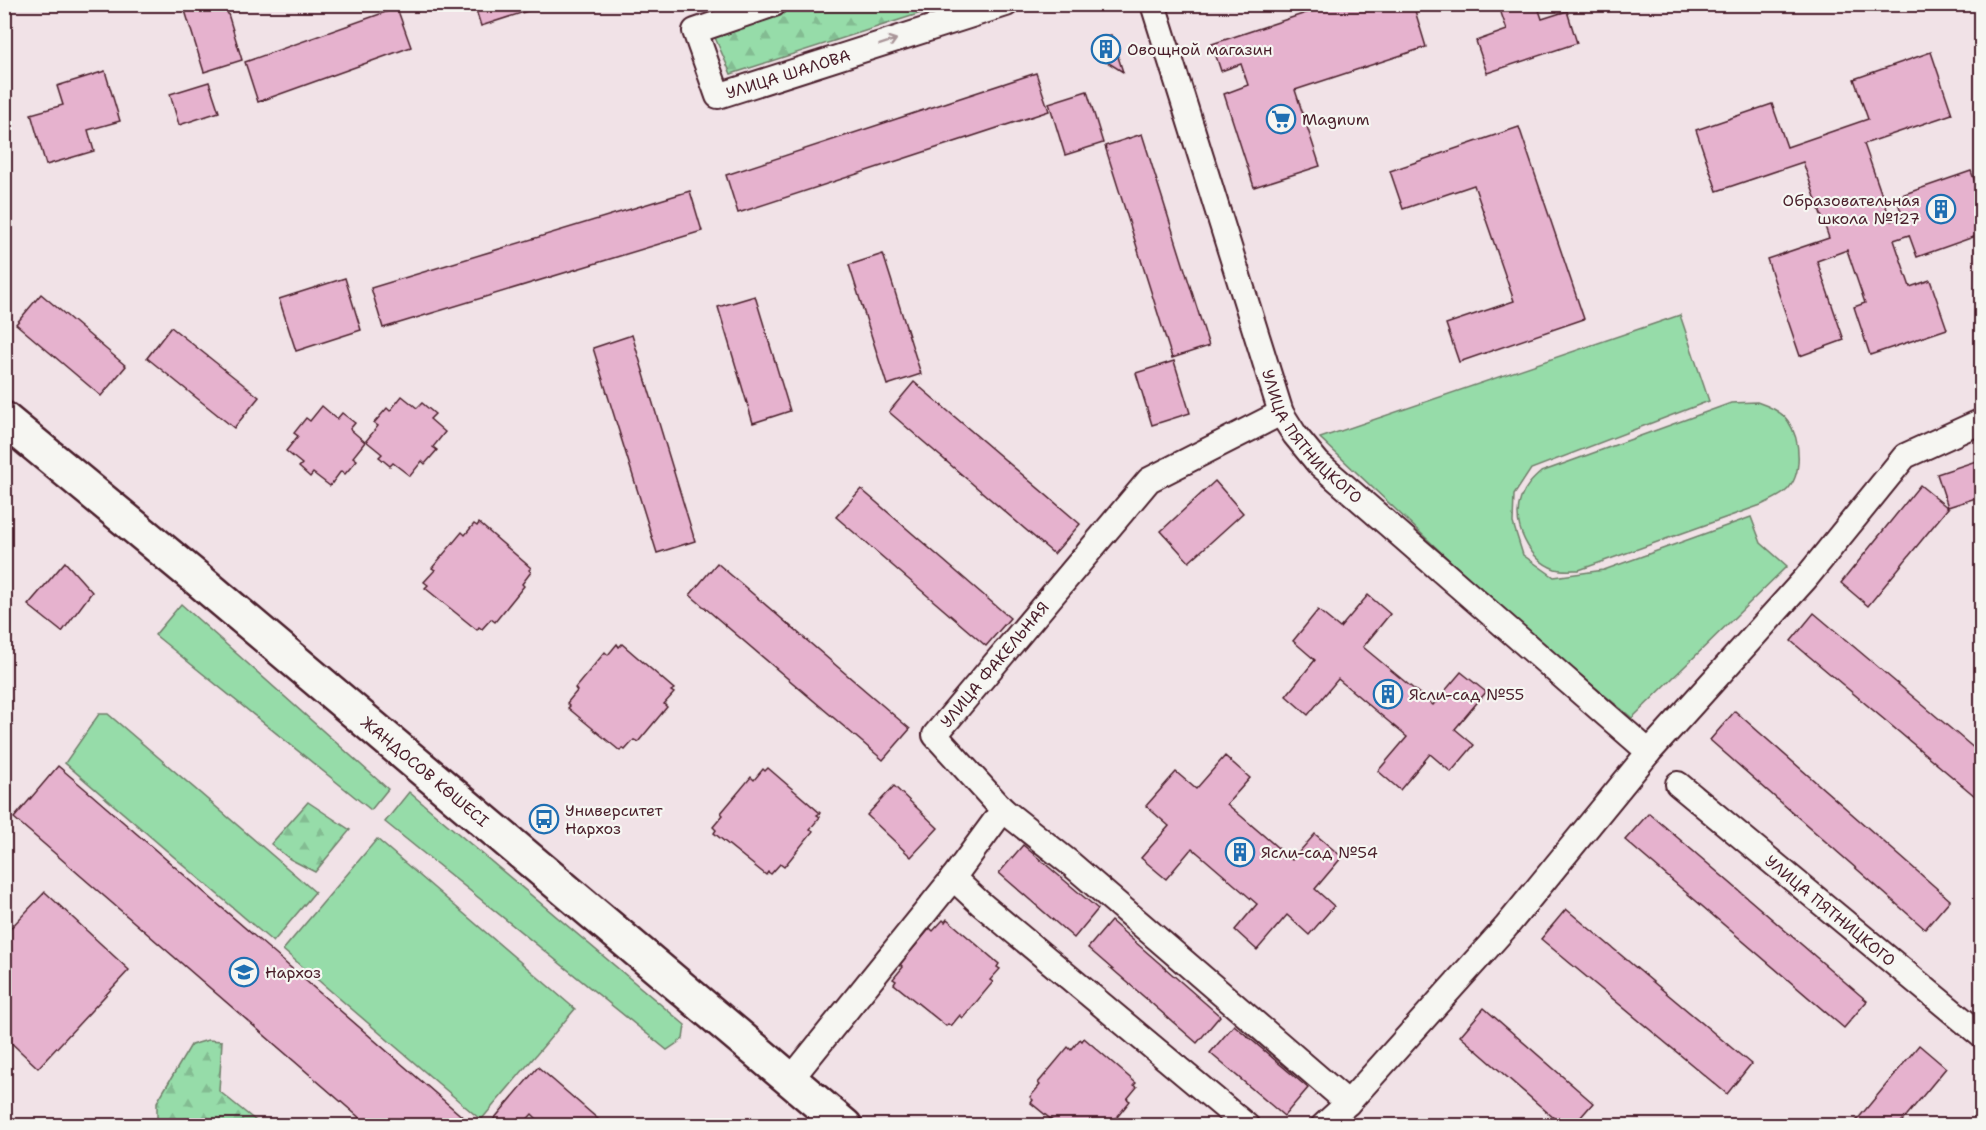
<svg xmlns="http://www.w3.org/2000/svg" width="1986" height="1130" font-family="'Shantell Sans',sans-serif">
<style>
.green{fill:#96dca9;stroke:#707e6a;stroke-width:1.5}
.forest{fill:url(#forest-firs);stroke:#707e6a;stroke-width:1.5}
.building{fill:#e6b2ce;stroke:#4a1f2b;stroke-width:1.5}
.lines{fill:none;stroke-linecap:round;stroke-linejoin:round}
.minor-casing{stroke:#4a1f2b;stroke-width:28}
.secondary-casing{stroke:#4a1f2b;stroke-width:38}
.minor{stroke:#f6f6f2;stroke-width:24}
.secondary{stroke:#f6f6f2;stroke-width:33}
.oneway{stroke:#a99598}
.labels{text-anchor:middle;stroke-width:4.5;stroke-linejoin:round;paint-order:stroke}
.poi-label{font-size:16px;fill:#4a1f2b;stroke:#f6f6f2;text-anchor:start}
.street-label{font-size:16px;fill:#4a1f2b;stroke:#f6f6f2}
</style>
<defs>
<pattern id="forest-firs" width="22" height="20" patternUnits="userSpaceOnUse" patternTransform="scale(1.5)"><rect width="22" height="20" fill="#96dca9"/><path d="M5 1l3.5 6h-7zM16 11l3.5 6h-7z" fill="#83bc92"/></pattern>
</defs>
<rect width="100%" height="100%" fill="#f1e2e7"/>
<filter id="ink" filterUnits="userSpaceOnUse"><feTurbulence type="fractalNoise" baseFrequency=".0167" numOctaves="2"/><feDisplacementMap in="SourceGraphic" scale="12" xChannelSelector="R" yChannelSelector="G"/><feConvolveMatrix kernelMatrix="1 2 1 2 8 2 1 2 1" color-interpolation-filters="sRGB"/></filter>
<g filter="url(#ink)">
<!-- green -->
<g class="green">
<polygon points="1680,315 1709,401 1531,469 1514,495 1513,523 1523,555 1554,577 1604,570 1751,517 1761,543 1787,566 1632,718 1499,607 1320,438"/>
<path d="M1757,402C1768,406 1781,411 1788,421C1801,440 1803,475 1786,491C1780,497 1769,501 1761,505L1579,570C1572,570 1562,571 1555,569C1529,560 1511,524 1521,498C1525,487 1532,480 1541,472L1731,403Z"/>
<polygon points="181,604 388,789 371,810 155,635"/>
<polygon points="99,714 108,714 315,892 273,942 65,763"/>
<polygon points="409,792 685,1025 683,1039 667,1050 385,822"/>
<polygon points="377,839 575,1009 481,1120 283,950"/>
</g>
<!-- forest -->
<g class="forest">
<polygon points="806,5 946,5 731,74 713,33"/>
<polygon points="308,802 350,830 315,872 290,859 271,844"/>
<polygon points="208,1040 222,1041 219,1091 261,1125 160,1126 157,1123 157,1102 191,1045"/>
</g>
<!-- building -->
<g class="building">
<polygon points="183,4 225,4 242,60 204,72"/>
<polygon points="474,4 549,4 481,26"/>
<polygon points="1333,4 1413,4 1426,47 1295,90 1320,166 1254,187 1224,94 1248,85 1241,64 1221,71 1212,44"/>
<polygon points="1498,4 1537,4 1542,19 1567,11 1577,43 1487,73 1476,41 1507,30"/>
<polygon points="397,8 411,47 258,102 245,62"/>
<polygon points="1111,35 1123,72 1099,57 1093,40"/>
<polygon points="1931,52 1952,114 1864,144 1891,221 1903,217 1896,197 1971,171 1982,201 1982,234 1917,257 1909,235 1894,240 1910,287 1930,280 1947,329 1870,355 1854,307 1865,303 1847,250 1817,261 1844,340 1800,356 1767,259 1829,238 1803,162 1717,191 1696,130 1772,104 1787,147 1868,119 1854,79"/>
<polygon points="105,71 120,121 88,130 94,151 46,165 31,114 63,105 57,86"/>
<polygon points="1036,73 1049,111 738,213 726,175"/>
<polygon points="209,82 219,112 179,125 170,94"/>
<polygon points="1087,91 1103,143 1065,155 1049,103"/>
<polygon points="1519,127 1584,319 1459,362 1446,324 1514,301 1474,185 1403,209 1390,171"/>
<polygon points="1142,134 1209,346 1172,358 1105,146"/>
<polygon points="690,191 702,231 383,328 371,288"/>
<polygon points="883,254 921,374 887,385 849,265"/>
<polygon points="345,278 361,330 296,351 279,299"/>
<polygon points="41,294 126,366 101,396 16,324"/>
<polygon points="755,296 790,411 753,423 718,307"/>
<polygon points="171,327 259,397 234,428 147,358"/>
<polygon points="632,335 695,541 657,553 593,348"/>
<polygon points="1174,361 1190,413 1152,425 1136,373"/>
<polygon points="914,382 1080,524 1054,554 889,412"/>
<polygon points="402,396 417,408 422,403 435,414 430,419 445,432 433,447 437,450 425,464 422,461 410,476 393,463 390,466 379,457 382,454 366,441 378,426 374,423 387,408 390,411"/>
<polygon points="322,406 337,419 342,413 355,423 350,429 365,442 353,457 357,460 345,474 341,471 330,486 313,473 310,477 299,467 302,464 286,451 298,436 294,433 306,418 310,421"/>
<polygon points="1982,459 1982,496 1948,507 1937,474"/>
<polygon points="1215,481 1243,513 1189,562 1161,531"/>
<polygon points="1920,485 1948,508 1868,606 1841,583"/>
<polygon points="861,489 1010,618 986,646 836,517"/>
<polygon points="479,523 531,568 529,570 531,572 522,584 524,586 495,622 491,619 482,629 479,627 477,630 425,588 428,585 424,582 435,570 432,568 462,532 465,535 474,524 477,526"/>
<polygon points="65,562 92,592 62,632 28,605"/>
<polygon points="717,563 910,729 883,760 690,595"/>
<polygon points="1368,595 1390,614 1363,647 1433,705 1461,672 1486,692 1455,729 1474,745 1451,772 1430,754 1400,790 1378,771 1407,737 1338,679 1308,715 1286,696 1315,660 1293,641 1318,610 1340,628"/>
<polygon points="1814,613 1982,755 1982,802 1791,641"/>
<polygon points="617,644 619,647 622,644 674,689 671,691 674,693 664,704 667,707 638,742 634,740 625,750 622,748 620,751 568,708 570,706 567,703 577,691 575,688 605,652 608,655"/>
<polygon points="1735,711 1950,900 1925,929 1710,740"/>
<polygon points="1225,756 1250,778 1227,804 1292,860 1315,834 1342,857 1315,889 1334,906 1309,935 1287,915 1257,950 1235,930 1257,904 1192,848 1166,879 1141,858 1169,826 1146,806 1176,772 1196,789"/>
<polygon points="58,766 84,788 473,1126 369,1126 14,818"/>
<polygon points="768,768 820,813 817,815 820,817 810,829 813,831 784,867 780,864 771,874 768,872 766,875 714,833 716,830 713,827 723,815 721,813 751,777 754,780 763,769 765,771"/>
<polygon points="894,786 938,828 911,857 867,815"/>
<polygon points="1649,813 1867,1001 1844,1028 1625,840"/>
<polygon points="1023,845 1098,909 1074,938 999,873"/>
<polygon points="45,892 129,970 38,1068 4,1036 4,935"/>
<polygon points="1566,909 1751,1064 1727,1094 1541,939"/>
<polygon points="947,919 999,964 997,967 1000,969 990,980 993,982 963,1018 960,1015 951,1026 948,1024 946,1026 894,984 896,981 893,979 903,967 900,964 930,928 933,931 943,920 945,922"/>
<polygon points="1111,921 1220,1016 1197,1043 1088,948"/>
<polygon points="1484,1008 1593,1103 1573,1126 1563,1126 1460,1036"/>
<polygon points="1234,1025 1308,1088 1284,1116 1210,1053"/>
<polygon points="1084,1038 1136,1083 1134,1085 1137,1087 1127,1099 1130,1101 1110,1126 1059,1126 1031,1103 1033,1100 1030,1097 1040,1085 1038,1083 1068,1047 1071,1050 1080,1039 1082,1041"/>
<polygon points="1919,1045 1946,1068 1898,1126 1852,1126"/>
<polygon points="538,1067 606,1126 544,1126 532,1114 521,1126 488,1126"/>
</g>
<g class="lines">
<!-- minor casing -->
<g class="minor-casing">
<g id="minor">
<path id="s1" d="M774,4L695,31L718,96L1006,4"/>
<path id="s2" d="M1153,4L1281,413L1295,435L1318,463L1649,752"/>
<path id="s3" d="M1678,784L1982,1036"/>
<polyline points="1003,810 1071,864 1348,1103"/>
<polyline points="953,878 980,903 1247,1126"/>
<path id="s4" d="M791,1079L953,878L1003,810L935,735L1149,480L1281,413"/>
<polyline points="1323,1126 1348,1103 1506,927 1649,752 1806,578 1905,456 1982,421"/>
</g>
</g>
<!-- secondary casing -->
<g class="secondary-casing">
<g id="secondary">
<path id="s5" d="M4,419L200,581L845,1126"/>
</g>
</g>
<!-- minor -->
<use href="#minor" class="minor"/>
<!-- secondary -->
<use href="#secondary" class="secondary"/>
</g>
<!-- one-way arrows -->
<defs><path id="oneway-shaft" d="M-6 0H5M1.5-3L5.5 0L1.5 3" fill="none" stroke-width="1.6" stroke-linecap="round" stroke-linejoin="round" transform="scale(1.5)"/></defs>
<use class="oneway" href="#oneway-shaft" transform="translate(888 42) rotate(-18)"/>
</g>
<!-- icons -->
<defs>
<g id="building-ring" transform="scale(1.5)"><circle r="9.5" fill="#f6f6f2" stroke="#1f6fb2" stroke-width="1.5"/><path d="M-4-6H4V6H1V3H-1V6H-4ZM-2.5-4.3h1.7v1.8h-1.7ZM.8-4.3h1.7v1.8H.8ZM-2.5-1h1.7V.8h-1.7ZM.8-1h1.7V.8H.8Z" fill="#1f6fb2"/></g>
<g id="supermarket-ring" transform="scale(1.5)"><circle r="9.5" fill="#f6f6f2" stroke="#1f6fb2" stroke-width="1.5"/><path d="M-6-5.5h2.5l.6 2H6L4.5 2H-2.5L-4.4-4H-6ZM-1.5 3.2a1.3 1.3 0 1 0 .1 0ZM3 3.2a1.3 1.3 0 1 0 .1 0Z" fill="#1f6fb2"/></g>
<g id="bus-ring" transform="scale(1.5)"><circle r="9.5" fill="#f6f6f2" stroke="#1f6fb2" stroke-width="1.5"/><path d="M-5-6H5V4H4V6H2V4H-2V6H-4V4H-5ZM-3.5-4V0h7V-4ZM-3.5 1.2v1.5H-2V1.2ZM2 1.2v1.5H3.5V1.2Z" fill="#1f6fb2"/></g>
<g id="university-ring" transform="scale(1.5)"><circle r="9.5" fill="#f6f6f2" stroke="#1f6fb2" stroke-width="1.5"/><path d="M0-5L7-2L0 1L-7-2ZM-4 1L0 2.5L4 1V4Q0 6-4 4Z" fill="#1f6fb2"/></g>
</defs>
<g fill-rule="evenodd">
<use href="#building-ring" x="1106" y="49"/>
<use href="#supermarket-ring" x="1281" y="119"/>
<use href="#building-ring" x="1941" y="209"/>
<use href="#building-ring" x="1388" y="694"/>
<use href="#bus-ring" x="544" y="819"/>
<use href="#building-ring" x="1240" y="852"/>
<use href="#university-ring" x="244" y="972"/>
</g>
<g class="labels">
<!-- poi labels -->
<g class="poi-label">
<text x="1127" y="55">Овощной магазин</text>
<text x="1302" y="125">Magnum</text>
<text x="1920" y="206" text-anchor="end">Образовательная<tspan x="1920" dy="18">школа №127</tspan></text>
<text x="1409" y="700">Ясли-сад №55</text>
<text x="565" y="816">Университет<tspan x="565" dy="18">Нархоз</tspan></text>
<text x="1261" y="858">Ясли-сад №54</text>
<text x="265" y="978">Нархоз</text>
</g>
<!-- street labels -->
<g class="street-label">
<text dy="6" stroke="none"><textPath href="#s1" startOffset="226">УЛИЦА ШАЛОВА</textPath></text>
<text dy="6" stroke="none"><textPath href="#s2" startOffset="465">УЛИЦА ПЯТНИЦКОГО</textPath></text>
<text dy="6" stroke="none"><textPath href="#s4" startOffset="536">УЛИЦА ФАКЕЛЬНАЯ</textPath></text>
<text dy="6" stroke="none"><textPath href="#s5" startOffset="549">ЖАНДОСОВ КӨШЕСІ</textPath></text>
<text dy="6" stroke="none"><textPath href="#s3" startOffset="198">УЛИЦА ПЯТНИЦКОГО</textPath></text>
</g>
</g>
<!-- margin -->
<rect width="1986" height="1130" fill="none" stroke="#f6f6f2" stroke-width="24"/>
<rect x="12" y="12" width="1962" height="1106" fill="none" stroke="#4a1f2b" stroke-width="2" filter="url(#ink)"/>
</svg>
